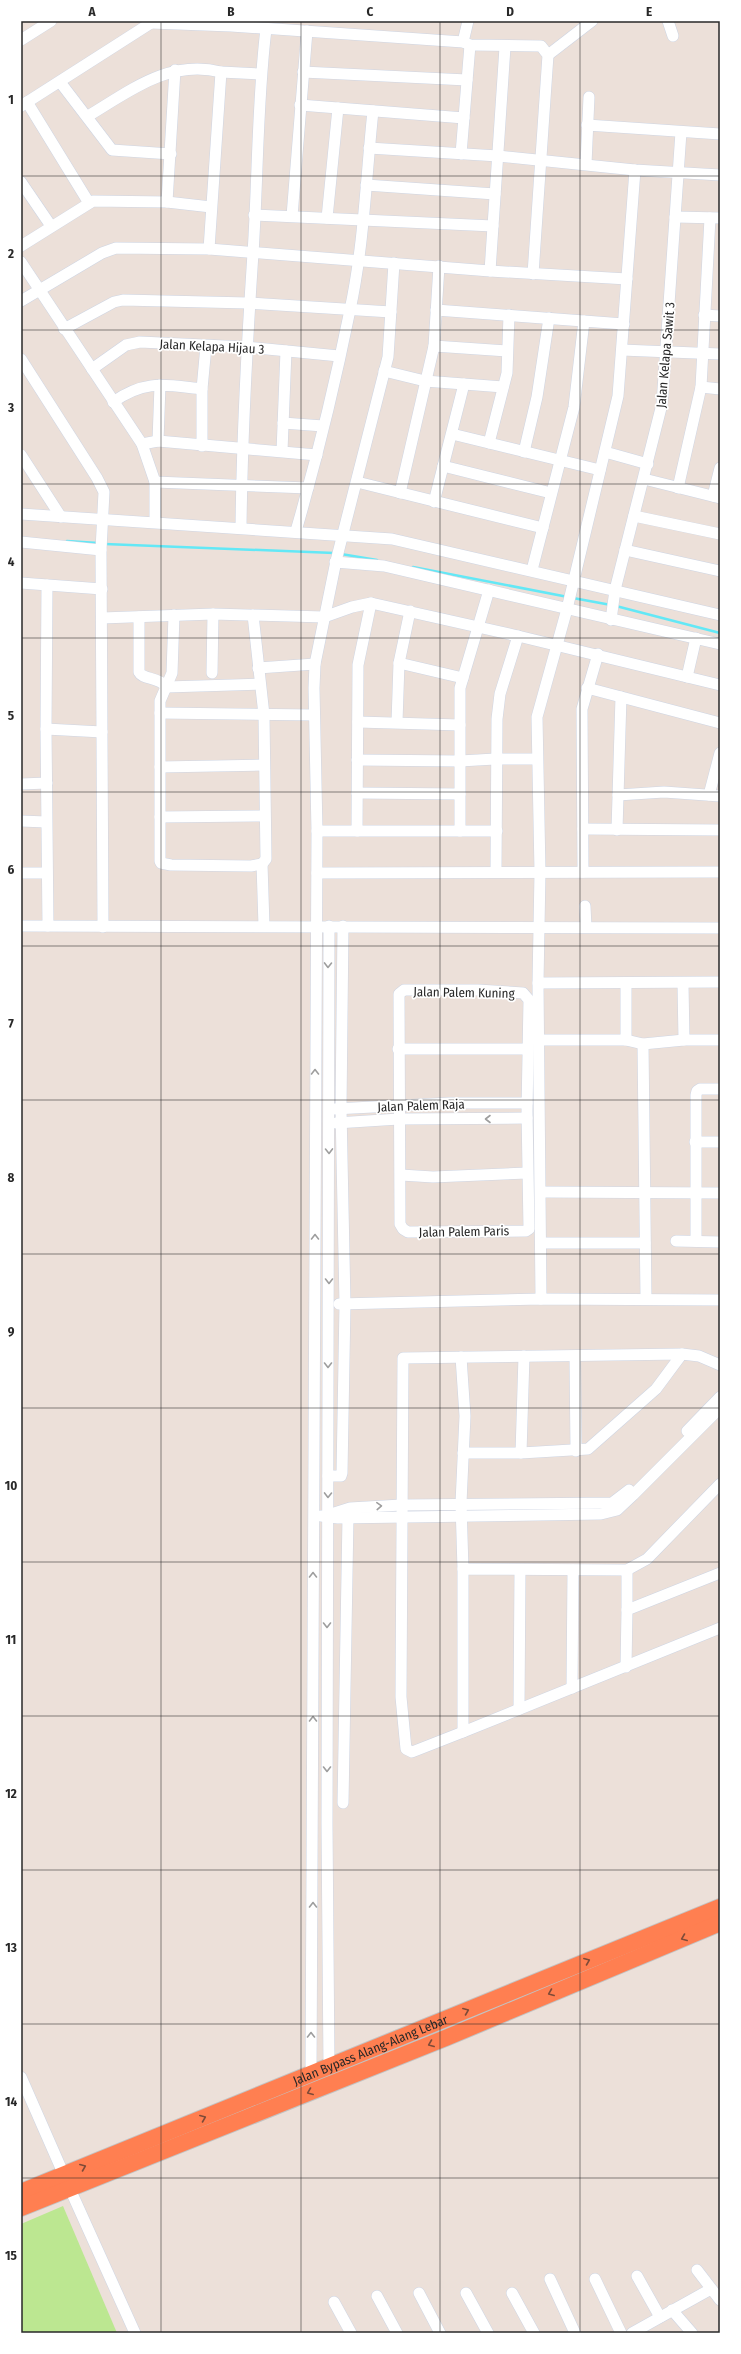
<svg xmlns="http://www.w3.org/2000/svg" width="741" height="2354" font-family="'Fira Sans Condensed',sans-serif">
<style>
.green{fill:#bce791}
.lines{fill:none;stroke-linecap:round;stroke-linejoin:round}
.stream{stroke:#63e8f6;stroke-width:2.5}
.minor-casing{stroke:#ced5e3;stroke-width:12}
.highway-casing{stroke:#c3c3c3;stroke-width:18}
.minor{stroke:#fff;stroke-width:11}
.highway{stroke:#ff7f51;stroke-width:16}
.oneway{stroke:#9e9e9e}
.oneway2{stroke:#7e4b38}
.grid{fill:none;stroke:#282828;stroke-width:1;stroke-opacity:0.55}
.labels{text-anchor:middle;stroke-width:3.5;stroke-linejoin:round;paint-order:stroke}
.street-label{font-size:13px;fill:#282828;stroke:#fff}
.neatline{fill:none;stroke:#282828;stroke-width:1.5}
.grid-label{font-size:13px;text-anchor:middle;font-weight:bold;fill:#282828}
</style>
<rect width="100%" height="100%" fill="#ece0d9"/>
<!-- green -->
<polygon class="green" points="63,2206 117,2333 21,2333 21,2224"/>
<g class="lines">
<!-- stream -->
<g class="stream">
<polyline points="67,541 98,543"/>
<polyline points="105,544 334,553"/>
<polyline points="341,554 377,560"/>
<polyline points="413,567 568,597"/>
<polyline points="573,598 611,605"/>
<polyline points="616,606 720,633"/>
</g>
<!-- minor casing -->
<g class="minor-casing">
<g id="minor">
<polyline points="668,21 673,36"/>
<polyline points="151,23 231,26 463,42 470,45 541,46 548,55 533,274"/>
<polyline points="21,40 51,21"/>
<polyline points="463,42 468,21"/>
<polyline points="548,55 592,21"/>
<polyline points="221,72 261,74"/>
<polyline points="303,72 467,80"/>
<polyline points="60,82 112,150 171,154"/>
<polyline points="27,102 89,203"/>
<polyline points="300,105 464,118"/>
<polyline points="21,106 154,21"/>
<path d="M88,116C130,91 169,59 221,72L209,249"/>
<polyline points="587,125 720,134"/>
<polyline points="369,148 498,156 635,170 720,175"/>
<polyline points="461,154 470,45"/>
<polyline points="586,164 589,97"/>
<polyline points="21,182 51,226"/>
<polyline points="366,185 495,194"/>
<polyline points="167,202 175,70"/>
<polyline points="254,215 493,226"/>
<polyline points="292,216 307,31"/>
<polyline points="675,217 720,218"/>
<polyline points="327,218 338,108"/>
<polyline points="21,246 93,201 167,202 211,207"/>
<polyline points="21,262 142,444 155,482 155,522"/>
<polyline points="490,271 505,47"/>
<polyline points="21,301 102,253 116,248 209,249 490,271 627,279"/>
<polyline points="436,310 624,324"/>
<polyline points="704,315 720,316"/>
<polyline points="64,329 114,302 123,300 248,303 391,312"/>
<polyline points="434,346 507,351"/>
<polyline points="622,350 720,354"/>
<polyline points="21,359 97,478 104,492 101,550 103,927"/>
<polyline points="92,369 126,345 140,342 246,347 339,356"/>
<polyline points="384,371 425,381 503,387"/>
<polyline points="701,387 720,389"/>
<path d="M113,402C146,379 165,385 202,389"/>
<polyline points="283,423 323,426"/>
<polyline points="452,434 600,470"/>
<polyline points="158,441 160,385"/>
<polyline points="489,443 507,373 509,315"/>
<polyline points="142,444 158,441 317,455"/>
<polyline points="202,446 202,389 206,346"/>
<polyline points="282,451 286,351"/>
<polyline points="524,452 537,397 549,318"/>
<polyline points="605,452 648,464"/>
<polyline points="21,455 61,517"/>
<polyline points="443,466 551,493"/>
<polyline points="644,479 720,498"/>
<polyline points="155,482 308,488"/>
<polyline points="357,482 543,528"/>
<polyline points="678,488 701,387 710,218"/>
<polyline points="400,493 434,346 439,266"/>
<polyline points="713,496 720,468"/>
<polyline points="434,502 464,384"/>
<polyline points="21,514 392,539 720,615"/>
<polyline points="634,516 720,534"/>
<path d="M241,528C242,436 247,344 253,253C258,178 257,103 266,29"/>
<path d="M296,531C317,458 335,384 350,310C364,245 366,177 373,111"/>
<polyline points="21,542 101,550"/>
<polyline points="625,550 720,571"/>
<polyline points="335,562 384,566 720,644"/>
<polyline points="532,570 574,407 584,321"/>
<polyline points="21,583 102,589"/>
<polyline points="47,585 46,729 48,926"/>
<polyline points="174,615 172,673 160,701 160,861 161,863 171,865 251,866 262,864 266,859 264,715 253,615"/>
<path d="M139,617V672C143,680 157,676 167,687L260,684"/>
<polyline points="102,618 213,614 324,617 352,607 371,603 518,636 720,685"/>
<polyline points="611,620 615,590 662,404 681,132"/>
<polyline points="399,663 463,678"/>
<polyline points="258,668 315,664"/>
<polyline points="212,673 213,614"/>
<polyline points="687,677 696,638"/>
<polyline points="587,688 720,723"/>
<polyline points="160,713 314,715"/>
<polyline points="358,722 460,725"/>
<polyline points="397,722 399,663 410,611"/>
<polyline points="46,729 102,732"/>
<polyline points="357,760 460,761 495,759 536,759"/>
<polyline points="160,767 264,765"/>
<polyline points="21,784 47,783"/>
<polyline points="357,793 460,794"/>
<polyline points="618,795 664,792 720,796"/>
<polyline points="709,795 720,753"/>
<polyline points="160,817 264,816"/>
<polyline points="21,821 46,822"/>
<polyline points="583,829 720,830"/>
<polyline points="617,830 621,697"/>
<polyline points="317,831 497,831"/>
<polyline points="357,831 358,665 371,603"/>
<polyline points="460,831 460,688 489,590"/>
<polyline points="262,864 264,926"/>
<polyline points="496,872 497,719 500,694 518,636"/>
<polyline points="583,872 582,709 598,654"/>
<polyline points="21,873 46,873"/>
<polyline points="317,873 720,872"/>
<polyline points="585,906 586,927"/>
<polyline points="21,926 720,928"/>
<polyline points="538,983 720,982"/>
<polyline points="626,984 626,1040"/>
<polyline points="683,984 684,1040"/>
<polygon points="478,990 523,993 529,1000 527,1111 529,1229 526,1231 408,1232 403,1229 400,1224 399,994 404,990"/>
<polyline points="538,1040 626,1040 643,1044 684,1040 720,1040"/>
<polyline points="643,1044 646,1299"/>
<polyline points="398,1049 528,1049"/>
<polyline points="334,1109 450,1103 527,1103"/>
<polyline points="336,1123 399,1119 527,1118"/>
<polyline points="695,1142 720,1142"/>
<polyline points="401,1175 433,1177 527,1173"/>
<polyline points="541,1192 720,1193"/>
<polyline points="676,1241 720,1242"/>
<polyline points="696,1241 696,1095 697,1091 700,1089 720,1089"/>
<polyline points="541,1243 645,1243"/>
<polyline points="541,1299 538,983 540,872 537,717 567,609 618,396 635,170"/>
<polyline points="339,1304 541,1299 720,1300"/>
<polyline points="461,1357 465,1416 461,1503 463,1569"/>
<polyline points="575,1357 576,1451"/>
<polyline points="687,1431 720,1397"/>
<polyline points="463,1453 521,1453 588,1449 656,1389 682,1354"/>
<polyline points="521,1453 524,1356"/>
<polyline points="328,1476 341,1476 342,1473 345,1304 341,1109 343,926"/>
<polyline points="720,1484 647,1559 627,1570 463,1569 463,1732 720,1628"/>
<polyline points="328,1515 350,1508 401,1505 612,1503 629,1490"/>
<polyline points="321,1516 338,1518 601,1514 617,1510 633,1495 720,1408"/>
<polyline points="627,1570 627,1610"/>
<polyline points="626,1667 627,1610 720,1573"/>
<polyline points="572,1688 573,1570"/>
<polyline points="519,1709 520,1570"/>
<polyline points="463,1732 412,1752 406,1749 401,1697 403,1358 682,1354 699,1356 720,1365"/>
<polyline points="343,1803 348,1517"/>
<polyline points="329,2067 327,1824 329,926"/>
<polyline points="311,2074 317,831 314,688 315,664 336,561 388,357 394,263"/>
<polyline points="21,2077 64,2175"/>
<polyline points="70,2189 135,2333"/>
<polyline points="697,2270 720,2300"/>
<polyline points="637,2276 660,2317"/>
<polyline points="550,2279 575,2333"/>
<polyline points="595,2279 621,2333"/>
<polyline points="419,2293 440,2333"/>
<polyline points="466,2293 488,2333"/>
<polyline points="512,2293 534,2333"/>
<polyline points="377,2296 397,2333"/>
<polyline points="334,2302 351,2333"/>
<polyline points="672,2310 692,2333"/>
<polyline points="632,2333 711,2289"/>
</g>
</g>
<!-- highway casing -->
<g class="highway-casing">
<g id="highway">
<path id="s1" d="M21,2192L720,1907"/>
<polyline points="21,2208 448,2037 720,1923"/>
</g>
</g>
<!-- minor -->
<use href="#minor" class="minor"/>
<!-- highway -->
<use href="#highway" class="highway"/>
</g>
<!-- one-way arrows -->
<defs><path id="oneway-chevron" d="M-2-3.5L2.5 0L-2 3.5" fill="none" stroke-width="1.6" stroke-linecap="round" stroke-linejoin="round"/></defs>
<g class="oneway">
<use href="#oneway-chevron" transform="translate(328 965) rotate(91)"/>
<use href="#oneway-chevron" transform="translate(315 1072) rotate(-90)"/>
<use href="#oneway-chevron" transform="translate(488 1119) rotate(180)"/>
<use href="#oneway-chevron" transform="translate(329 1151) rotate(89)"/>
<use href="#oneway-chevron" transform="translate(315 1237) rotate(-90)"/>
<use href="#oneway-chevron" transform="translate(329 1281) rotate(90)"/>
<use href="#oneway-chevron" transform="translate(328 1365) rotate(90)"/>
<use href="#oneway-chevron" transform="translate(328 1495) rotate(91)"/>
<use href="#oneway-chevron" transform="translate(379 1506) rotate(-3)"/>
<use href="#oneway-chevron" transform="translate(313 1575) rotate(-90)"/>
<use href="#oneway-chevron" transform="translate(327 1625) rotate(90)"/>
<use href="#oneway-chevron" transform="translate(313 1719) rotate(-90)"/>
<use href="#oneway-chevron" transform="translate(327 1769) rotate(90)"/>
<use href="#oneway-chevron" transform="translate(313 1905) rotate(-90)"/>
<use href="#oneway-chevron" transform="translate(311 2035) rotate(-90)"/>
</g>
<g class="oneway2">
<use href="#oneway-chevron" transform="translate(684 1938) rotate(158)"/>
<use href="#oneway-chevron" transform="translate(587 1961) rotate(-22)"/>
<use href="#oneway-chevron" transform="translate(551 1993) rotate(158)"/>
<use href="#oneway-chevron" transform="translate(466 2011) rotate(-22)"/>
<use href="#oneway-chevron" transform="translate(431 2044) rotate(158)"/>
<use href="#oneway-chevron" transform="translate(310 2092) rotate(158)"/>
<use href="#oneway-chevron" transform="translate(203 2118) rotate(-22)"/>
<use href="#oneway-chevron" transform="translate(83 2167) rotate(-22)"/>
</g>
<!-- grid -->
<path class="grid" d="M161,21V2333M301,21V2333M440,21V2333M580,21V2333M21,176H720M21,330H720M21,484H720M21,638H720M21,792H720M21,946H720M21,1100H720M21,1254H720M21,1408H720M21,1562H720M21,1716H720M21,1870H720M21,2024H720M21,2178H720"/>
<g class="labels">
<!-- street labels -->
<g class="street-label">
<text transform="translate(212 346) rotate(3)" y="5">Jalan Kelapa Hijau 3</text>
<text transform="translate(665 355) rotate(-85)" y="5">Jalan Kelapa Sawit 3</text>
<text transform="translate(464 992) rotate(1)" y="5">Jalan Palem Kuning</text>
<text transform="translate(421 1105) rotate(-2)" y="5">Jalan Palem Raja</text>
<text transform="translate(464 1231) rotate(-1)" y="5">Jalan Palem Paris</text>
<text dy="5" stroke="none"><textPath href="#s1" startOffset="377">Jalan Bypass Alang-Alang Lebar</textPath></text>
</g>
</g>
<!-- border -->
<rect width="741" height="2354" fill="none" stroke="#ffffff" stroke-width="44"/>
<rect x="22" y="22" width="697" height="2310" class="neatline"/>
<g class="grid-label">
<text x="92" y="16">A</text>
<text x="231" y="16">B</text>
<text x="370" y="16">C</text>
<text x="510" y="16">D</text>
<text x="649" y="16">E</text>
<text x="11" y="104">1</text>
<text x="11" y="258">2</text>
<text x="11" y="412">3</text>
<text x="11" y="566">4</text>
<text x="11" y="720">5</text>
<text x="11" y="874">6</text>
<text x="11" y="1028">7</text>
<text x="11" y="1182">8</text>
<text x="11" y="1336">9</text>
<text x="11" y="1490">10</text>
<text x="11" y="1644">11</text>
<text x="11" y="1798">12</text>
<text x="11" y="1952">13</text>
<text x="11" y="2106">14</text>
<text x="11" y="2260">15</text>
</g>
</svg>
